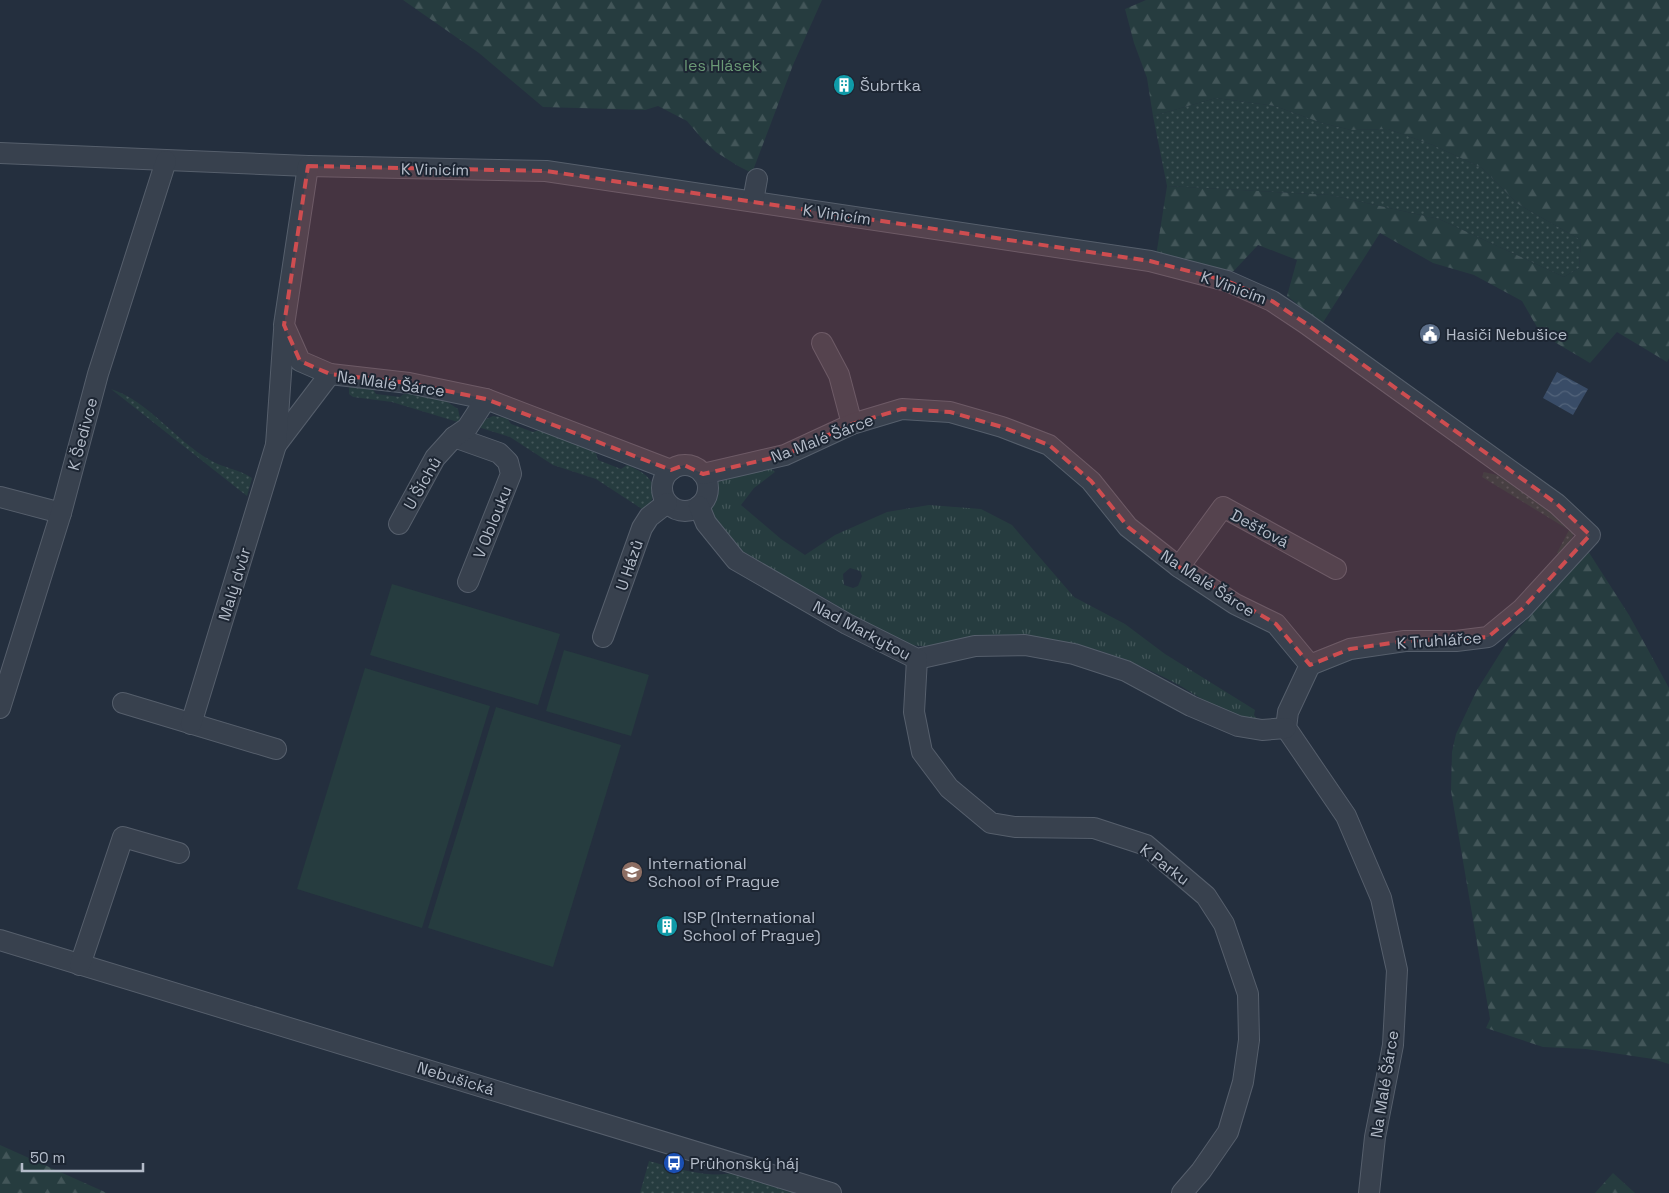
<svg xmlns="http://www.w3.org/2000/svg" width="1669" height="1193" font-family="'Space Grotesk',sans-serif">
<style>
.grass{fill:url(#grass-dots)}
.forest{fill:url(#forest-firs)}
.park{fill:url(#park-tufts);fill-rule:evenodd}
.garden{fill:#263c3f}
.water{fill:url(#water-waves)}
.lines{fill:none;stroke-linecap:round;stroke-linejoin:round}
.minor-casing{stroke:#565f6c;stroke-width:22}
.minor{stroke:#38414e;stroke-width:20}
.marked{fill:#ce4d50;fill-opacity:0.2;stroke:#ce4d50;stroke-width:4;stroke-dasharray:10 6;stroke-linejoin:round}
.labels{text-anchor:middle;stroke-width:4;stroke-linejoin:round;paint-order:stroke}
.park-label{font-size:16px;fill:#6b9a76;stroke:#1d2633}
.poi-label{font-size:16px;fill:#b4bcc9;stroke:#1d2633;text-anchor:start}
.street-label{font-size:16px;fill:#b4bcc9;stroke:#1d2633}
</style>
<defs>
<pattern id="grass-dots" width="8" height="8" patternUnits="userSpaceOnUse" patternTransform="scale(1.25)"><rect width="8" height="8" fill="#263c3f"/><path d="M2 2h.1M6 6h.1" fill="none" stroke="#435659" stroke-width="1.8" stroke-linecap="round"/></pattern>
<pattern id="forest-firs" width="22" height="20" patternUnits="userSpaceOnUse" patternTransform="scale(1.25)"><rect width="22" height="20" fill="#263c3f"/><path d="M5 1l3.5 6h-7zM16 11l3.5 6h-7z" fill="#435659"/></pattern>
<pattern id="park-tufts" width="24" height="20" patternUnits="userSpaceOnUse" patternTransform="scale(1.25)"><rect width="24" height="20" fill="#263c3f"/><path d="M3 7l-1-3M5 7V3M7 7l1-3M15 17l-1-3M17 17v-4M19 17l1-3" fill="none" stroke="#435659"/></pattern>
<pattern id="water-waves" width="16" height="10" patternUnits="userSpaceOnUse" patternTransform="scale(1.25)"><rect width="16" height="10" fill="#394c67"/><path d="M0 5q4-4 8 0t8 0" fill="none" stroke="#53647b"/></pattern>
</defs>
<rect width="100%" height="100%" fill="#242f3e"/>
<!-- grass -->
<g class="grass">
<polygon points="1216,98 1275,106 1322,123 1351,130 1388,129 1433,145 1482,168 1518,204 1581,240 1579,268 1564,277 1439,219 1330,195 1167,186 1153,116"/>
<polygon points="349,384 372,388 376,394 400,397 405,393 446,401 458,409 461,423 392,402 353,397 349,394"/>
<path d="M111,389C147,400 176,441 210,460C223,468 239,469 252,478L247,496Z"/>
<path d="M493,416L507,418L511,424L533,432L540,430L596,453L598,460L621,469L627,465C652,475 663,488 645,511L596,479L553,465L510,437L478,427L484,420Z"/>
<polygon points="1484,472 1497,475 1570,522 1575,532 1563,554 1557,553 1569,530 1482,477"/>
<path d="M649,1161C671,1167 716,1181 736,1171L802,1193H640Z"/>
</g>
<!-- forest -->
<g class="forest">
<polygon points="403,0 822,0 793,65 752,173 738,166 716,152 703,140 687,121 658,106 645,110 543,107 479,53"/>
<polygon points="1146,0 1669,0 1669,358 1667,362 1617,332 1590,363 1541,334 1522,301 1474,275 1433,263 1380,233 1322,324 1287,296 1297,260 1258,245 1230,275 1156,256 1167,186 1330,195 1439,219 1564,277 1579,268 1581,240 1518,204 1482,168 1433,145 1388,129 1351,130 1322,123 1275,106 1216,98 1153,116 1147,78 1134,43 1125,9"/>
<polygon points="1588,551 1629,615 1669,688 1669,1064 1653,1059 1586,1049 1543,1047 1486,1028 1490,1019 1451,791 1452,752 1456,734 1477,690 1509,639"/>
<polygon points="0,1145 107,1193 0,1193"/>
<polygon points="1613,1173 1635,1193 1595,1193"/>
</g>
<!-- park -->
<path class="park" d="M769,467L775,472L754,488L741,505L781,539L805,555L835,535L887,512L929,505L981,509L1012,525L1074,597L1125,624L1165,654L1255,710L1254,715L1259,721C1227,717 1203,699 1177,684C1149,669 1120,656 1090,648C1051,637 1010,636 970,639C948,640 933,649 912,645C877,638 853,614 823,597C788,578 708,551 711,502C712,493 714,484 722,479C731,472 757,470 769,467ZM850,568L860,571L862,576L858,586L853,588L844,585L843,574Z"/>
<!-- garden -->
<g class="garden">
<polygon points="392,584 560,634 538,705 370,655"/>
<polygon points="564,650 649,675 631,736 546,711"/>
<polygon points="365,668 490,706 422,928 297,889"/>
<polygon points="496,707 621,745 553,967 428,928"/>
</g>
<!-- water -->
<polygon class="water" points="1557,372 1588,389 1573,415 1543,398"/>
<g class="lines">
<!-- minor casing -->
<g class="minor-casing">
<g id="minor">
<polyline points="0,153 308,166 546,171 1150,261 1227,281 1272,301 1305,323 1557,504 1590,535 1522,609 1488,637 1456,641 1405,641 1350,649 1310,665"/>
<polyline points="308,166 284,325 300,361 330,374 409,383 486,399 671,470"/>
<polyline points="753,201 757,179"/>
<polyline points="822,343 839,375 852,424"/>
<polyline points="454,437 499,453 508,462 511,474 468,582"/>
<polyline points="276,445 330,374"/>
<circle cx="685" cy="488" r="23"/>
<polyline points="703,474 785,455 852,424 902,409 950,412 1002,427 1049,445 1091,481 1128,527 1179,567 1235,604 1276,624 1310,665 1288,712 1286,728 1346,816 1381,898 1397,970 1393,1045 1375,1137 1369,1193"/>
<polyline points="0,497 61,513"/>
<polyline points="699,506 706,523 736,560 847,624 917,659 975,646 1025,645 1074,654 1126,671 1191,706 1238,726 1262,730 1286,728"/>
<polyline points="399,524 435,458 454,437 467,428 486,399"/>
<polyline points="1179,567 1223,507 1336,569"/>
<polyline points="603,637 642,528 649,517 667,503"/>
<polyline points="917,659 914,712 922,752 949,788 991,823 1015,827 1094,828 1146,845 1206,896 1224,924 1248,994 1249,1040 1243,1082 1228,1132 1201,1171 1182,1193"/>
<polyline points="123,703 276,749"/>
<polyline points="0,708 61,513 98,374 166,161"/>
<polyline points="191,724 276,445 284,330"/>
<polyline points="0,940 831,1193"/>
<polyline points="80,965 123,837 179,853"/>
</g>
</g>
<!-- minor -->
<use href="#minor" class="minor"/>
</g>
<!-- marked area -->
<path class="marked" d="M308,166L546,171L1150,261L1227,281L1272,301L1305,323L1557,504L1590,535L1522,609L1488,637L1405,641L1350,649L1310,665L1276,624L1179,567L1128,527L1091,481L1049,445L1002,427L950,412L902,409L852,424L785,455L703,474L684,465L671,470L486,399L409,383L330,374L300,361L284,325Z"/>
<!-- icons -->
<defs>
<g id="building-disc" transform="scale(1.125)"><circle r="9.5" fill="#0f9aa8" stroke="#1d2633"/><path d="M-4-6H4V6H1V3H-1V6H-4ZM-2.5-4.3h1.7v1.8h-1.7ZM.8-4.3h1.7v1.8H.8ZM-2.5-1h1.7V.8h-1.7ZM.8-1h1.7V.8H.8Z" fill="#fff"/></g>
<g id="civic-disc" transform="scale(1.125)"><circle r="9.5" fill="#5c6f8a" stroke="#1d2633"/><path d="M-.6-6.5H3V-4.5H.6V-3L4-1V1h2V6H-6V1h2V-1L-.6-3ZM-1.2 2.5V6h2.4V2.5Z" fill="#fff"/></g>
<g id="school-disc" transform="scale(1.125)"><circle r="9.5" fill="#8d6e63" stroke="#1d2633"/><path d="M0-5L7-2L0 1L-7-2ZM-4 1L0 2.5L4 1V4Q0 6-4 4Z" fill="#fff"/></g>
<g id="bus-disc" transform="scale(1.125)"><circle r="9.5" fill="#1a4fb4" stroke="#1d2633"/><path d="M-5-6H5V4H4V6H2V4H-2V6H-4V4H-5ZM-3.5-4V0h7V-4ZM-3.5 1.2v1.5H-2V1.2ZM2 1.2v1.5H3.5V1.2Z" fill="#fff"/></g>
</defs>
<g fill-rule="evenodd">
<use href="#building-disc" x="844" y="85"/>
<use href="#civic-disc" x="1430" y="334"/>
<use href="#school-disc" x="632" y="872"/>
<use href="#building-disc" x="667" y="926"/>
<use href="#bus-disc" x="674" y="1163"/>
</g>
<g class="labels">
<!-- park labels -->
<g class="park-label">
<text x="722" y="71">les Hlásek</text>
</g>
<!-- poi labels -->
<g class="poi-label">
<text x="860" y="91">Šubrtka</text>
<text x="1446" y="340">Hasiči Nebušice</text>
<text x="648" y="869">International<tspan x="648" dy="18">School of Prague</tspan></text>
<text x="683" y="923">ISP (International<tspan x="683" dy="18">School of Prague)</tspan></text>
<text x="690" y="1169">Průhonský háj</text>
</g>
<!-- street labels -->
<g class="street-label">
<text transform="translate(435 169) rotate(1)" y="6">K Vinicím</text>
<text transform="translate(837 214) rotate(8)" y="6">K Vinicím</text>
<text transform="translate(1234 287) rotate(20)" y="6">K Vinicím</text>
<text transform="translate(391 383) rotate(8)" y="6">Na Malé Šárce</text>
<text transform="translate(82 434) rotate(-75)" y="6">K Šedivce</text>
<text transform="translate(822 438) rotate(-21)" y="6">Na Malé Šárce</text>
<text transform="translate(422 483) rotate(-60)" y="6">U Šíchů</text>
<text transform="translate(492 522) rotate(-68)" y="6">V Oblouku</text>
<text transform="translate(1260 528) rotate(28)" y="6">Dešťová</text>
<text transform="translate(629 565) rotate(-71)" y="6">U Házů</text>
<text transform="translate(1208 583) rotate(33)" y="6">Na Malé Šárce</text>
<text transform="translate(234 584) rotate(-73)" y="6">Malý dvůr</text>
<text transform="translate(862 630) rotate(28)" y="6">Nad Markytou</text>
<text transform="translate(1439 640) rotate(-4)" y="6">K Truhlářce</text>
<text transform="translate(1165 864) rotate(37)" y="6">K Parku</text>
<text transform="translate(456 1078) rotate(17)" y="6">Nebušická</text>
<text transform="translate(1384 1084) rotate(-81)" y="6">Na Malé Šárce</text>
</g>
</g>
<!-- scale -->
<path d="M22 1163v8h121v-8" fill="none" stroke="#b4bcc9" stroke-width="2.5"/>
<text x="30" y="1163" font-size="15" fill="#b4bcc9" stroke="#1d2633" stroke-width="4" paint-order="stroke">50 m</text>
</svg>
